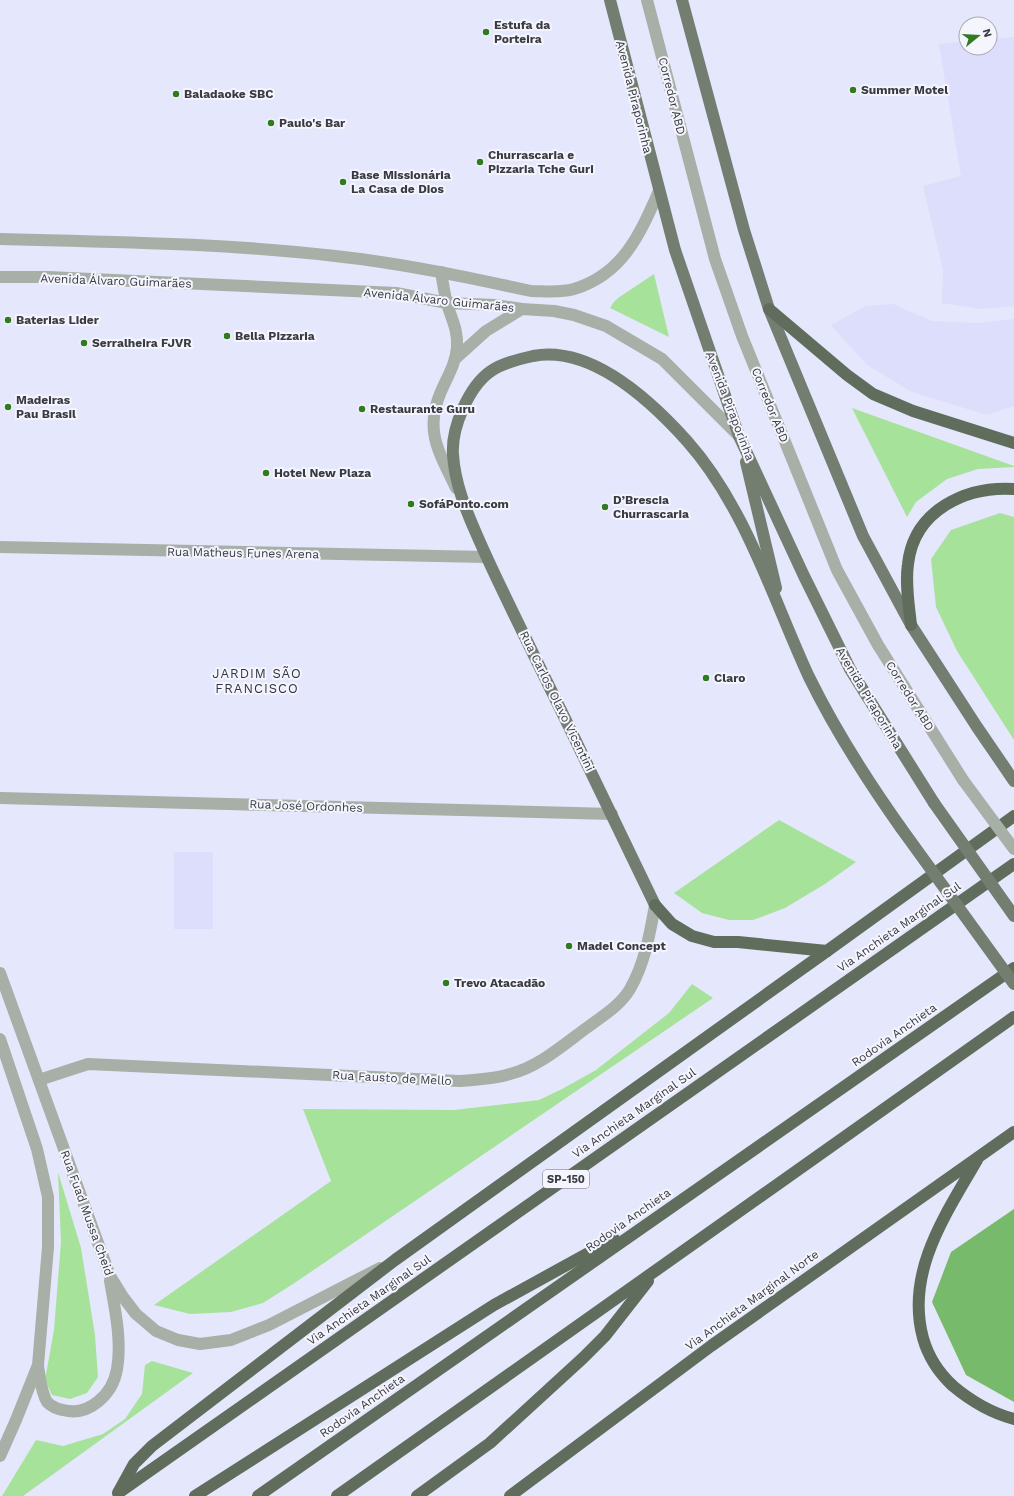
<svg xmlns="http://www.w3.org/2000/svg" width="1014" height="1496" font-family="'Work Sans',sans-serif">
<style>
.built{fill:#dcdefb}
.green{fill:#a7e29b}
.forest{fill:#78ba6b}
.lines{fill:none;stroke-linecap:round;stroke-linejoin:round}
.minor{stroke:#a8afa7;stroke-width:12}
.major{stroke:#737e71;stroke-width:12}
.highway{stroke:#606d5d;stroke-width:12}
.minor-bridge{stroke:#a8afa7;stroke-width:12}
.major-bridge{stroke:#737e71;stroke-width:12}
.poi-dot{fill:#307a20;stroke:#f5f5fe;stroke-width:1.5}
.labels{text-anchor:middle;stroke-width:4;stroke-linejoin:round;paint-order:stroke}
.shield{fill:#f5f5fe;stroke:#72727b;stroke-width:1}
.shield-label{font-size:11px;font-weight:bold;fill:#3a3a43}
.poi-label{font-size:12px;font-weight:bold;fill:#3a3a43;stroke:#f5f5fe;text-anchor:start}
.street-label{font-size:12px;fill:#3a3a43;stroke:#f5f5fe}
.neighbourhood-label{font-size:13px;letter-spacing:1px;fill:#333444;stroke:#f5f5fe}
</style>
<rect width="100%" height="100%" fill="#e5e7fc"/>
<!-- built -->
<g class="built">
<polygon points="1014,37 1014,306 981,309 942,303 943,270 923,186 961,176 939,44 966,41 966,48 990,48 990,39"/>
<polygon points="893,304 932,321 977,323 1014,319 1014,406 987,415 912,392 867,365 831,325 866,306"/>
<rect x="174" y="852" width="39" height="77"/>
</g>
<!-- green -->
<g class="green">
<polygon points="654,274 669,337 610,308 613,303 618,298"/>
<polygon points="852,408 1014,466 1014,467 978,469 947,479 916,502 907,517"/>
<polygon points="1000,513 1014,517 1014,740 957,651 936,607 931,559 951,530"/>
<polygon points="779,820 856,862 825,884 785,908 753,920 729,920 702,913 674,893"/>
<polygon points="692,984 713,998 296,1282 263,1303 231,1312 190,1314 154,1305 331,1181 303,1109 454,1110 539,1100 562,1089 596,1070 669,1013"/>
<polygon points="58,1172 81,1248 95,1335 98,1377 87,1393 70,1399 52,1395 45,1380 54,1330 61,1242"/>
<polygon points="152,1361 193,1373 23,1496 2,1496 36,1440 63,1446 103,1434 125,1419 142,1394 145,1365"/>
</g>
<!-- forest -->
<polygon class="forest" points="1014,1209 1014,1402 966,1375 932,1302 951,1252"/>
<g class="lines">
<!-- minor -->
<g class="minor">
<polyline points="647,0 715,259 742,336 801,481 837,570 878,645 963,780"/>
<path d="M0,239C112,242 224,243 335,256C401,263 466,277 531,291C544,291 561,293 574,289C623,274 640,234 659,191"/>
<path d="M441,272C443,282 444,293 447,303C451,319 458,328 457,347C456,362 449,374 443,387C423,429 438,450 456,488"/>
<polyline points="0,277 48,277 396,293 447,303 495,305 522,309 554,311 574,315 606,326 662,359 739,436"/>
<polyline points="456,358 486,331 522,309"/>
<polyline points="0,547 486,557"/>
<polyline points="0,798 612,814"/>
<polyline points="0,973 110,1276 123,1297 136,1314 156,1331 178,1340 200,1344 231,1340 269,1325 380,1268"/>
<polyline points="0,1039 37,1149 48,1197 48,1247 38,1365 16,1420 0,1456"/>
<path d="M39,1080L88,1064L459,1081C476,1080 494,1079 510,1074C538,1067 562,1046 585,1029C601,1017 620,1006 630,989C645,963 650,933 655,905"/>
<path d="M38,1366C40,1378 41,1392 47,1402C51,1406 57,1409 63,1410C89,1417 113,1394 117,1369C122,1341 115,1309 110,1281"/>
</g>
<!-- major -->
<g class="major">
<polyline points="610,0 675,250 739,436 804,576 850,669 934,803"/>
<polyline points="682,0 744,230 769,309 863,536 911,625 977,727 1014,781"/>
<polyline points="746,462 776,588"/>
<path d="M655,905C612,815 569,726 525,637C508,602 491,568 476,533C465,508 455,483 453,455C451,428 469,386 491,371C503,363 519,359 533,356C591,345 651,401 687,441C745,506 773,599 809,677C835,730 867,780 901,828"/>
</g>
<!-- highway -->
<g class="highway">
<polyline points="769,309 847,375 873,394 913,411 1014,443"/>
<path d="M911,625C909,605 905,584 908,564C914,510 966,486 1014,489"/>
<polyline points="655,905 672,924 692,936 714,942 738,942 827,951"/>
<path d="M977,1160C946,1214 905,1272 923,1338C928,1356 939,1373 953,1386C971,1401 991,1413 1014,1419"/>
<polyline points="121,1491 1014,864"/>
<polyline points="118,1493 134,1464 152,1446 395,1260 827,951 1014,816"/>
<polyline points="195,1496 494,1305 614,1239"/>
<polyline points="258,1496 1014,968"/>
<polyline points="337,1496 1014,1017"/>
<polyline points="417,1496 490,1443 583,1358 605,1336 648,1281"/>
<polyline points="510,1496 711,1346 1014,1132"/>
</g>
<!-- minor-bridge -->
<polyline class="minor-bridge" points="963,780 1014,849"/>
<!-- major-bridge -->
<g class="major-bridge">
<polyline points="934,803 1014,916"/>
<polyline points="901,828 1014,984"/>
</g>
</g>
<!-- markers -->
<g class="poi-dot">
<circle cx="486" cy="32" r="4"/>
<circle cx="853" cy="90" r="4"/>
<circle cx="176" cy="94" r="4"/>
<circle cx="271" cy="123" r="4"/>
<circle cx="480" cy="162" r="4"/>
<circle cx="343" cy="182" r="4"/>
<circle cx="8" cy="320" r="4"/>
<circle cx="227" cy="336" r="4"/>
<circle cx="84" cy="343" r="4"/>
<circle cx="8" cy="407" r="4"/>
<circle cx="362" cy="409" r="4"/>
<circle cx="266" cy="473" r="4"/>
<circle cx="411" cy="504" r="4"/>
<circle cx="605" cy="507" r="4"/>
<circle cx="706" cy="678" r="4"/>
<circle cx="569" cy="946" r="4"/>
<circle cx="446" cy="983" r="4"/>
</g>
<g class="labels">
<!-- shield labels -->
<rect class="shield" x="543" y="1170" width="46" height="18" rx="3"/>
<g class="shield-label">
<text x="566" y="1183">SP-150</text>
</g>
<!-- poi labels -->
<g class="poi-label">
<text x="494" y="29">Estufa da<tspan x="494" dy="14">Porteira</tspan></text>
<text x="861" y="94">Summer Motel</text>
<text x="184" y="98">Baladaoke SBC</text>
<text x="279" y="127">Paulo's Bar</text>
<text x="488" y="159">Churrascaria e<tspan x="488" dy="14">Pizzaria Tche Guri</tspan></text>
<text x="351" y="179">Base Missionária<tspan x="351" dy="14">La Casa de Dios</tspan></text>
<text x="16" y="324">Baterias Lider</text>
<text x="235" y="340">Bella Pizzaria</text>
<text x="92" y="347">Serralheira FJVR</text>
<text x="16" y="404">Madeiras<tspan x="16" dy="14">Pau Brasil</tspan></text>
<text x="370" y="413">Restaurante Guru</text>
<text x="274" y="477">Hotel New Plaza</text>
<text x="613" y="504">D’Brescia<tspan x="613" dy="14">Churrascaria</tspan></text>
<text x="419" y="508">SofáPonto.com</text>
<text x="714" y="682">Claro</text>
<text x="577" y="950">Madel Concept</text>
<text x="454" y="987">Trevo Atacadão</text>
</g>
<!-- street labels -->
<g class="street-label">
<text transform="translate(672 96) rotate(76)" y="4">Corredor ABD</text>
<text transform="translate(634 97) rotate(76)" y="4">Avenida Piraporinha</text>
<text transform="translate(116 281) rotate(2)" y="4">Avenida Álvaro Guimarães</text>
<text transform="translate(439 300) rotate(6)" y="4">Avenida Álvaro Guimarães</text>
<text transform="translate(770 405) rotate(68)" y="4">Corredor ABD</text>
<text transform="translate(730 406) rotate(69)" y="4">Avenida Piraporinha</text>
<text transform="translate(243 553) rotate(1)" y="4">Rua Matheus Funes Arena</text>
<text transform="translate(910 696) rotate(58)" y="4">Corredor ABD</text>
<text transform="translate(869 698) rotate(59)" y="4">Avenida Piraporinha</text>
<text transform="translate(557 701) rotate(64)" y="4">Rua Carlos Olavo Vicentini</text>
<text transform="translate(306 806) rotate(2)" y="4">Rua José Ordonhes</text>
<text transform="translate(899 927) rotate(-35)" y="4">Via Anchieta Marginal Sul</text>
<text transform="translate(894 1035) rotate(-35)" y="4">Rodovia Anchieta</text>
<text transform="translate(392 1078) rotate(3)" y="4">Rua Fausto de Mello</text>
<text transform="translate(634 1113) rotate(-35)" y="4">Via Anchieta Marginal Sul</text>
<text transform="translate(87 1213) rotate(70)" y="4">Rua Fuad Mussa Cheid</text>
<text transform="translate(628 1220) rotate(-35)" y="4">Rodovia Anchieta</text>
<text transform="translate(369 1300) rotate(-35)" y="4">Via Anchieta Marginal Sul</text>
<text transform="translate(752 1300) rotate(-36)" y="4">Via Anchieta Marginal Norte</text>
<text transform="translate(362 1406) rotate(-35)" y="4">Rodovia Anchieta</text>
</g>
<!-- neighbourhood labels -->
<g class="neighbourhood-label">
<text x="257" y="678">JARDIM SÃO<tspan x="257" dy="15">FRANCISCO</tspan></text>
</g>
</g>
<!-- north arrow -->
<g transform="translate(978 36) rotate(72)"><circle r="19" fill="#f5f5fe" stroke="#aaaab3"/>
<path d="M0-3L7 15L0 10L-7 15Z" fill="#307a20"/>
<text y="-6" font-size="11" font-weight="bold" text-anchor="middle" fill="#3a3a43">N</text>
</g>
</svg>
